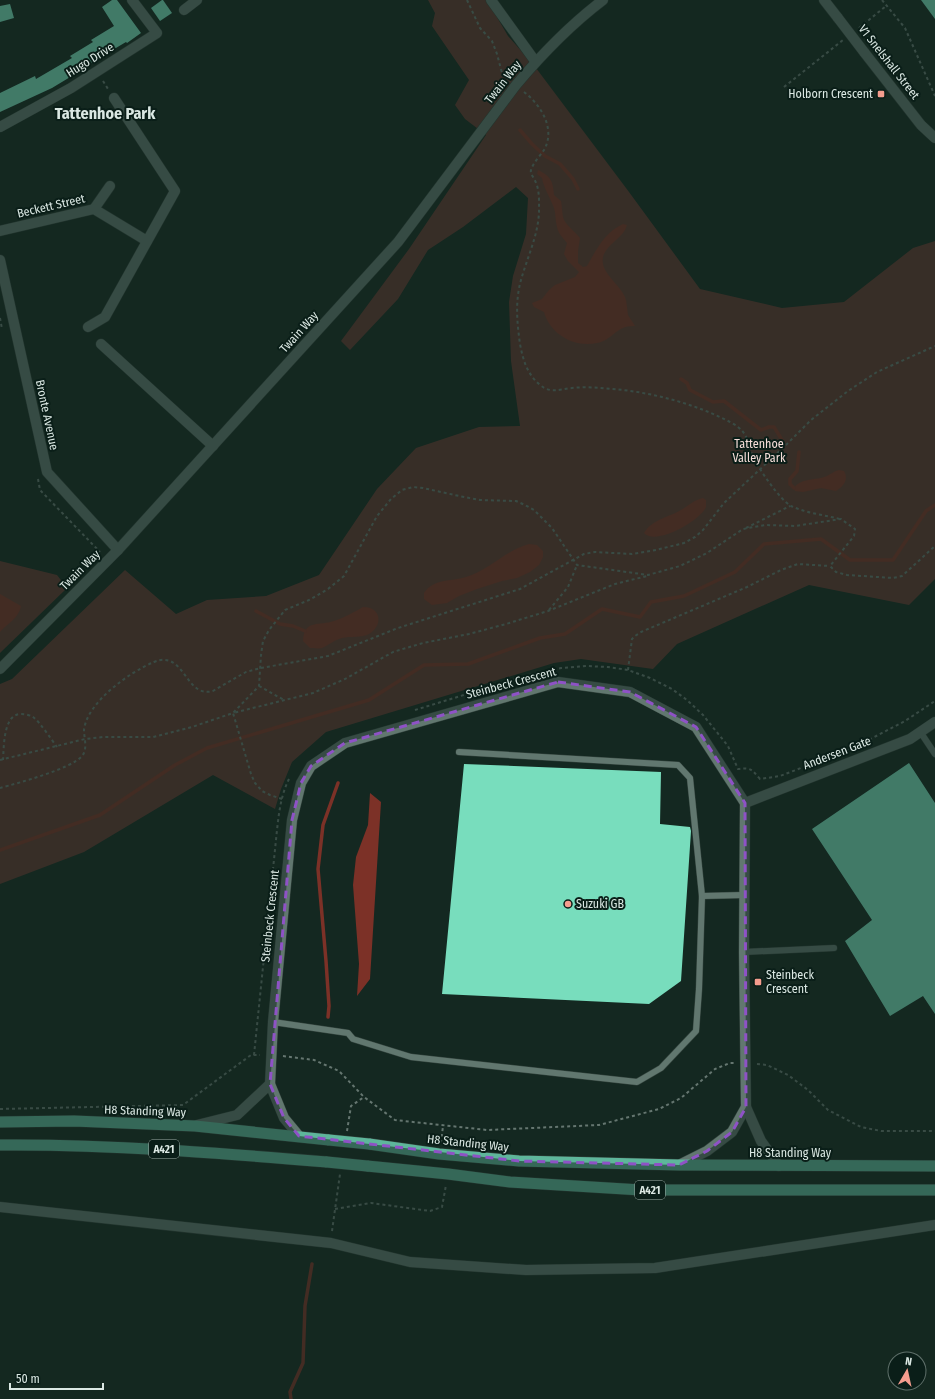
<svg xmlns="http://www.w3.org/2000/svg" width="935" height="1399" font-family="'Fira Sans Condensed',sans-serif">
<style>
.green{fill:#63362f}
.water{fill:#7c3127}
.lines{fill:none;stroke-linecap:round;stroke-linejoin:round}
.stream{stroke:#7c3127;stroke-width:3.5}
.building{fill:#78ddbd}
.service-casing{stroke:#35453f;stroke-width:7}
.minor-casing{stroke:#35453f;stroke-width:11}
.tertiary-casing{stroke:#35453f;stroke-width:11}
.trunk-casing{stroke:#35453f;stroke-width:12}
.path{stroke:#657670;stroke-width:2;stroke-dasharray:3 3;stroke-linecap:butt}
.service{stroke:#61776f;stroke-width:6}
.minor{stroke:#61776f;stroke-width:10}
.tertiary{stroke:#61776f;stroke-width:10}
.trunk{stroke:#5eb69b;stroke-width:11}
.tertiary-bridge-casing{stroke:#35453f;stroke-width:11;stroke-linecap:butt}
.trunk-bridge-casing{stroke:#35453f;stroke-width:12;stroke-linecap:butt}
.tertiary-bridge{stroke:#61776f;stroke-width:10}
.trunk-bridge{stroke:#5eb69b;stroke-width:11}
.marked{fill:none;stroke:#8e52c6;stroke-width:3;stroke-dasharray:8 5;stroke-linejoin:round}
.poi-dot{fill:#f59d8e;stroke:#0a1e18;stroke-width:1.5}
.labels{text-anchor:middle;stroke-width:4;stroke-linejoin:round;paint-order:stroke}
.shield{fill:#0a1e18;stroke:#9caba6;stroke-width:1}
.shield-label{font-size:11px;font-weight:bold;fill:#dbe8e3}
.street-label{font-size:12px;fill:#dbe8e3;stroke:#0a1e18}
.poi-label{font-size:12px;fill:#dbe8e3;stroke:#0a1e18;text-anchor:start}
.park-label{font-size:12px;fill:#f6ded9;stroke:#0a1e18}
.district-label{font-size:16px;font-weight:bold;fill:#dbe8e3;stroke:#0a1e18}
</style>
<rect width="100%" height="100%" fill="#142821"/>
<!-- green -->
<g class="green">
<polygon points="428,0 487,0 508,36 533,64 629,192 700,289 782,308 844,302 913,248 935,241 935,579 909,605 809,585 677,644 653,669 581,659 554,663 326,732 292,762 281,789 275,809 213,775 84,852 0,884 0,684 12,679 125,570 176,614 207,600 266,596 319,575 377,489 416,448 479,427 520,426 511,361 509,302 513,276 526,234 528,198 516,187 463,227 428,250 398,299 350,350 341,341 409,249 486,135 465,119 455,105 469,80 432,26 435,13"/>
<polygon points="0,561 57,575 67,588 0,653"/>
</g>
<!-- water -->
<g class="water">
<path d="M538,170C550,176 553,180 554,195L561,201C562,206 562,212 563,217C565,225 575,231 580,238L578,251V263L583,267L587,266C596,250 605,232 623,224L627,225C624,237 610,242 604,254C597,271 619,283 625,297C627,302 627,309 628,315C630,319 633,322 635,326C616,325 613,340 597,343C574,348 550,334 544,312L534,307L532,303L542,299L549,290L555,285L575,277L579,272L568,261L564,254L567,243C563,238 558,233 557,227C555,220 556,214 554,208C550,197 544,189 542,178L537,174Z"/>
<path d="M839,470L844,471C849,479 844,486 836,491L821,488L803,492L795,491L794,488C802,477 816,481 827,476C831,474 834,471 839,470Z"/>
<path d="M703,498L706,500C706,502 706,506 706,507C700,521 656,546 644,533C653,519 667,518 681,510C688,506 694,500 703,498Z"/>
<path d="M529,544L537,545L543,551V557L539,565L530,572L517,578L502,581L477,589L459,596L447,603L432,605L424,599V593C434,578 450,582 466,577C488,571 506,550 529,544Z"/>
<path d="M0,594L21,606C19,618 8,623 0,632Z"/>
<path d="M363,607C382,607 383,626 369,634C362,638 350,636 342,638C334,640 329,645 322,648C319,649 313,648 310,648L303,641C304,619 320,626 334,621C344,618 354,612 363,607Z"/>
<polygon points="370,793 381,802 370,979 357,996 359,964 353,885 356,857 368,825"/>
</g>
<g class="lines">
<!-- stream -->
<g class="stream">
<polyline points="520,130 532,144 545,156 560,164 573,179 578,189"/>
<polyline points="681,379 687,383 690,390 713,402 724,401 761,430 769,427 774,427 782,440"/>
<polyline points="794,488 790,484 790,479 797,471 799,452"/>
<polyline points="256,611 280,624 293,626 305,631"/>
<polyline points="0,850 100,815 175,765 207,748 369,700 424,665 468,664 540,638 565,634 602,609 640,617 651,602 684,596 735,572 764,544 821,539 850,560 893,560 926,511 935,505"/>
<polyline points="328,1017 329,1006 326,961 318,869 323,825 338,783"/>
<polyline points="291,1399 290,1392 303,1363 305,1306 312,1264"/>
</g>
</g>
<!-- building -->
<g class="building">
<polygon points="112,0 117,0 141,33 127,43 126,42 89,64 90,65 52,88 0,112 0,93 35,76 36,79 72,58 70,56 93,42 91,40 114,26 102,7"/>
<polygon points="162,0 163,0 172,13 160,21 151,8"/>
<polygon points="921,0 935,0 935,19"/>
<polygon points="10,4 14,18 0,22 0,6"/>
<polygon points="909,763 935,803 935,1014 923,996 890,1016 845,941 872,920 812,829"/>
<polygon points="464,764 661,772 660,824 690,827 691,831 681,981 649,1004 442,994"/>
</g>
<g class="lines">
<!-- service casing -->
<g class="service-casing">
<g id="service">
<polyline points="921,733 935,754"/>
<polyline points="702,896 744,895"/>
<polyline points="744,952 834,948"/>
<polyline points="273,1022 348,1033 353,1039 411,1057 637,1082 661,1068 696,1031 699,989 702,896 690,778 678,765 459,752"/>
</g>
</g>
<!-- minor casing -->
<g class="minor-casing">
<g id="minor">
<polyline points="491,0 535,61"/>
<polyline points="184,10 197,0"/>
<polyline points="0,127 71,88 157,33 132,0"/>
<polyline points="94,209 110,186"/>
<polyline points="0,231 94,209 147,241"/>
<polyline points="0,260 47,472 118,550"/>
<polyline points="88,327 105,317 175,191 114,98"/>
<polyline points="101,344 213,446"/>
<path d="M0,669L118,550L398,242L516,85C542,54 570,25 603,0"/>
<polyline points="745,803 910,739 935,722"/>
<polyline points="197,1125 237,1115 270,1084"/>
<polyline points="299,1136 284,1118 270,1084 273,1022 292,820 301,783 311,766 345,743 558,682 630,692 696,727 745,803 744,952 746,1107 761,1141 779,1166"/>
<polyline points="679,1165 707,1151 732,1132 746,1107"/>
<polyline points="0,1207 331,1243 410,1262 526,1270 655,1268 935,1225"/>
</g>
</g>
<!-- tertiary casing -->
<g class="tertiary-casing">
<g id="tertiary">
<polyline points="824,0 838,18"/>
<polyline points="864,52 921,125 935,138"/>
</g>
</g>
<!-- trunk casing -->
<g class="trunk-casing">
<g id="trunk">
<polyline points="0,1122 74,1121 195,1126 329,1140"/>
<polyline points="369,1144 439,1154 519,1161 679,1165 935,1166"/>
<path d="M0,1145C109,1144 218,1153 327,1162"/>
<polyline points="367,1166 448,1174 510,1182 641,1190 935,1190"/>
</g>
</g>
<!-- path -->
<g class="path">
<polyline points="467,0 480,28 492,41 497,54 502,73 508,79"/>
<polyline points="882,0 905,28 935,96"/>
<polyline points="859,28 886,6"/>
<polyline points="103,81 108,89"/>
<polyline points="784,87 843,40"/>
<path d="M524,92C541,105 556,129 544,150C540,156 533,163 531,170C530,174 533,176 534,179C540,188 539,202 539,212C538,236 527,258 521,280C515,301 517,323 520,344C523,360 527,374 540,385C551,394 560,389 572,388C581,387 590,387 599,388C644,390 692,402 732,423C749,433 746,440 753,456C757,467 781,501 791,506C806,513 824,515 840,519"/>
<polyline points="0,318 2,329"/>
<polyline points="38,479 40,490 100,552"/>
<polyline points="746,528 790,506"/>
<polyline points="549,610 568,587 577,565"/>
<polyline points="628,670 632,639 635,636 641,632 747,587 781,570 798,564 830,566"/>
<polyline points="259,686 284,700"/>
<path d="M415,710L529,675L561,668L587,666L608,667L628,670L650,678L672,689L687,700L703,715L728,746L738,769C751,767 752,770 760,779L780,776L801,768"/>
<polyline points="0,760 85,739 103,737 153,737 192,727 233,713 259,686 261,655 263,641 269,630 285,610 309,600 328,589 344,576 377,516 391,499 402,490 413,487 423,488 459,496 480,500 516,501 525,505 534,510 552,528 577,565 648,575 680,566 707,553 743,529 765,525 795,526 841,519 855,529 854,536 830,566 836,572 847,575 893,578 902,576 935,546"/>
<path d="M3,760C4,747 3,714 21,714C25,714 30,715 33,717C40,722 51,739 57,747"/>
<polyline points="814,763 859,745 905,721 935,701"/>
<path d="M0,788C18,783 71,769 82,756C88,749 84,738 84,730C87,702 130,672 154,662C185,649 185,699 213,691L246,672L261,668L328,656L398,628L520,589L584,554L595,552L632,554L656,550L684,543L695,537L703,530L724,503L786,445L811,420L848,391L877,372L935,346"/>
<polyline points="282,799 270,795 262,791 255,783 251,774 233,713 313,693 345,679 393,652 423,643 469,634 506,624 548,611 615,584 647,576"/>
<path d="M254,1055L277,830C279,812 281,795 289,779"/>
<polyline points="283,1056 314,1060 339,1071 364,1097 395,1120 487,1130 599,1125 659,1109 681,1098 715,1069 730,1063 734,1063"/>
<polyline points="757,1064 767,1065 788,1075 808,1090 828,1110 861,1127 881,1131 935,1131"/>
<polyline points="0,1109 183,1105 251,1055 260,1055"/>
<polyline points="347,1131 351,1106 364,1097"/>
<polyline points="441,1143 443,1126"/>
<polyline points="335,1209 371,1203 430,1211 442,1207 446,1185"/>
<polyline points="332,1231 340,1174"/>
</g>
<!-- service -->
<use href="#service" class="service"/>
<!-- minor -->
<use href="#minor" class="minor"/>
<!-- tertiary -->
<use href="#tertiary" class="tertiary"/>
<!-- trunk -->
<use href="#trunk" class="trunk"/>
<!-- tertiary-bridge casing -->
<g class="tertiary-bridge-casing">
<polyline id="tertiary-bridge" points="838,18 864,52"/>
</g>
<!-- trunk-bridge casing -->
<g class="trunk-bridge-casing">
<g id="trunk-bridge">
<polyline points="329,1140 369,1144"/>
<polyline points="327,1162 367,1166"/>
</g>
</g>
<!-- tertiary-bridge -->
<use href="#tertiary-bridge" class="tertiary-bridge"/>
<!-- trunk-bridge -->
<use href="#trunk-bridge" class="trunk-bridge"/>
</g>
<!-- marked area -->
<path d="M0 0H935V1399H0ZM558,682L630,692L696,727L745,803L746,1107L732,1132L707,1151L679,1165L519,1161L299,1136L284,1118L270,1084L292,820L301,783L311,766L345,743Z" fill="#142821" fill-opacity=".55" fill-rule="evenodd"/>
<path class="marked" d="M558,682L630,692L696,727L745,803L746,1107L732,1132L707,1151L679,1165L519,1161L299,1136L284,1118L270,1084L292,820L301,783L311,766L345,743Z"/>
<!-- markers -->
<g class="poi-dot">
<rect x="877" y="90" width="8" height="8" rx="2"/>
<circle cx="568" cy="904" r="4"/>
<rect x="754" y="978" width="8" height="8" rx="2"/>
</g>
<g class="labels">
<!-- shield labels -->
<g class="shield">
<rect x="149" y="1140" width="30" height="18" rx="3"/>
<rect x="635" y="1181" width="30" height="18" rx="3"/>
</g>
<g class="shield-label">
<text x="164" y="1153">A421</text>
<text x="650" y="1194">A421</text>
</g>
<!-- street labels -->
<g class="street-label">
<text transform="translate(90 60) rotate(-32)" y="4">Hugo Drive</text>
<text transform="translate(889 62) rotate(52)" y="4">V1 Snelshall Street</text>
<text transform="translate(503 82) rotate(-52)" y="4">Twain Way</text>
<text transform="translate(51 206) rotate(-13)" y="4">Beckett Street</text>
<text transform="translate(299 332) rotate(-48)" y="4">Twain Way</text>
<text transform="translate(47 415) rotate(78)" y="4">Bronte Avenue</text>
<text transform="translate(80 570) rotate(-45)" y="4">Twain Way</text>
<text transform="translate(511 683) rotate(-15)" y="4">Steinbeck Crescent</text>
<text transform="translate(837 753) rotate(-21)" y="4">Andersen Gate</text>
<text transform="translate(270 916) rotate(-84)" y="4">Steinbeck Crescent</text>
<text transform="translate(145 1111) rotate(2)" y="4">H8 Standing Way</text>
<text transform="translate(468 1143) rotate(6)" y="4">H8 Standing Way</text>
<text x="790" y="1157">H8 Standing Way</text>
</g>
<!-- poi labels -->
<g class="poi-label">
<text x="873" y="98" text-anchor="end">Holborn Crescent</text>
<text x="576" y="908">Suzuki GB</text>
<text x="766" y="979">Steinbeck<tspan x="766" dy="14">Crescent</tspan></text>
</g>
<!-- park labels -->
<g class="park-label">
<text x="759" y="448">Tattenhoe<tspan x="759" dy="14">Valley Park</tspan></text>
</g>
<!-- district labels -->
<g class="district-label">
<text x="105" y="119">Tattenhoe Park</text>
</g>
</g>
<!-- north arrow -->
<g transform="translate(907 1371) rotate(9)"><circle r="19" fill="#0a1e18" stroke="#5e6f69"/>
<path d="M0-3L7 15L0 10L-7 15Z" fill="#f59d8e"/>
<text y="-6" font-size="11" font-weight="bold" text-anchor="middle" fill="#dbe8e3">N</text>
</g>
<!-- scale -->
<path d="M10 1383v6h93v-6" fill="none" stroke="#dbe8e3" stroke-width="2"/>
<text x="16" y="1383" font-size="12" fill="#dbe8e3" stroke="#0a1e18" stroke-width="3" paint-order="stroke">50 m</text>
</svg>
